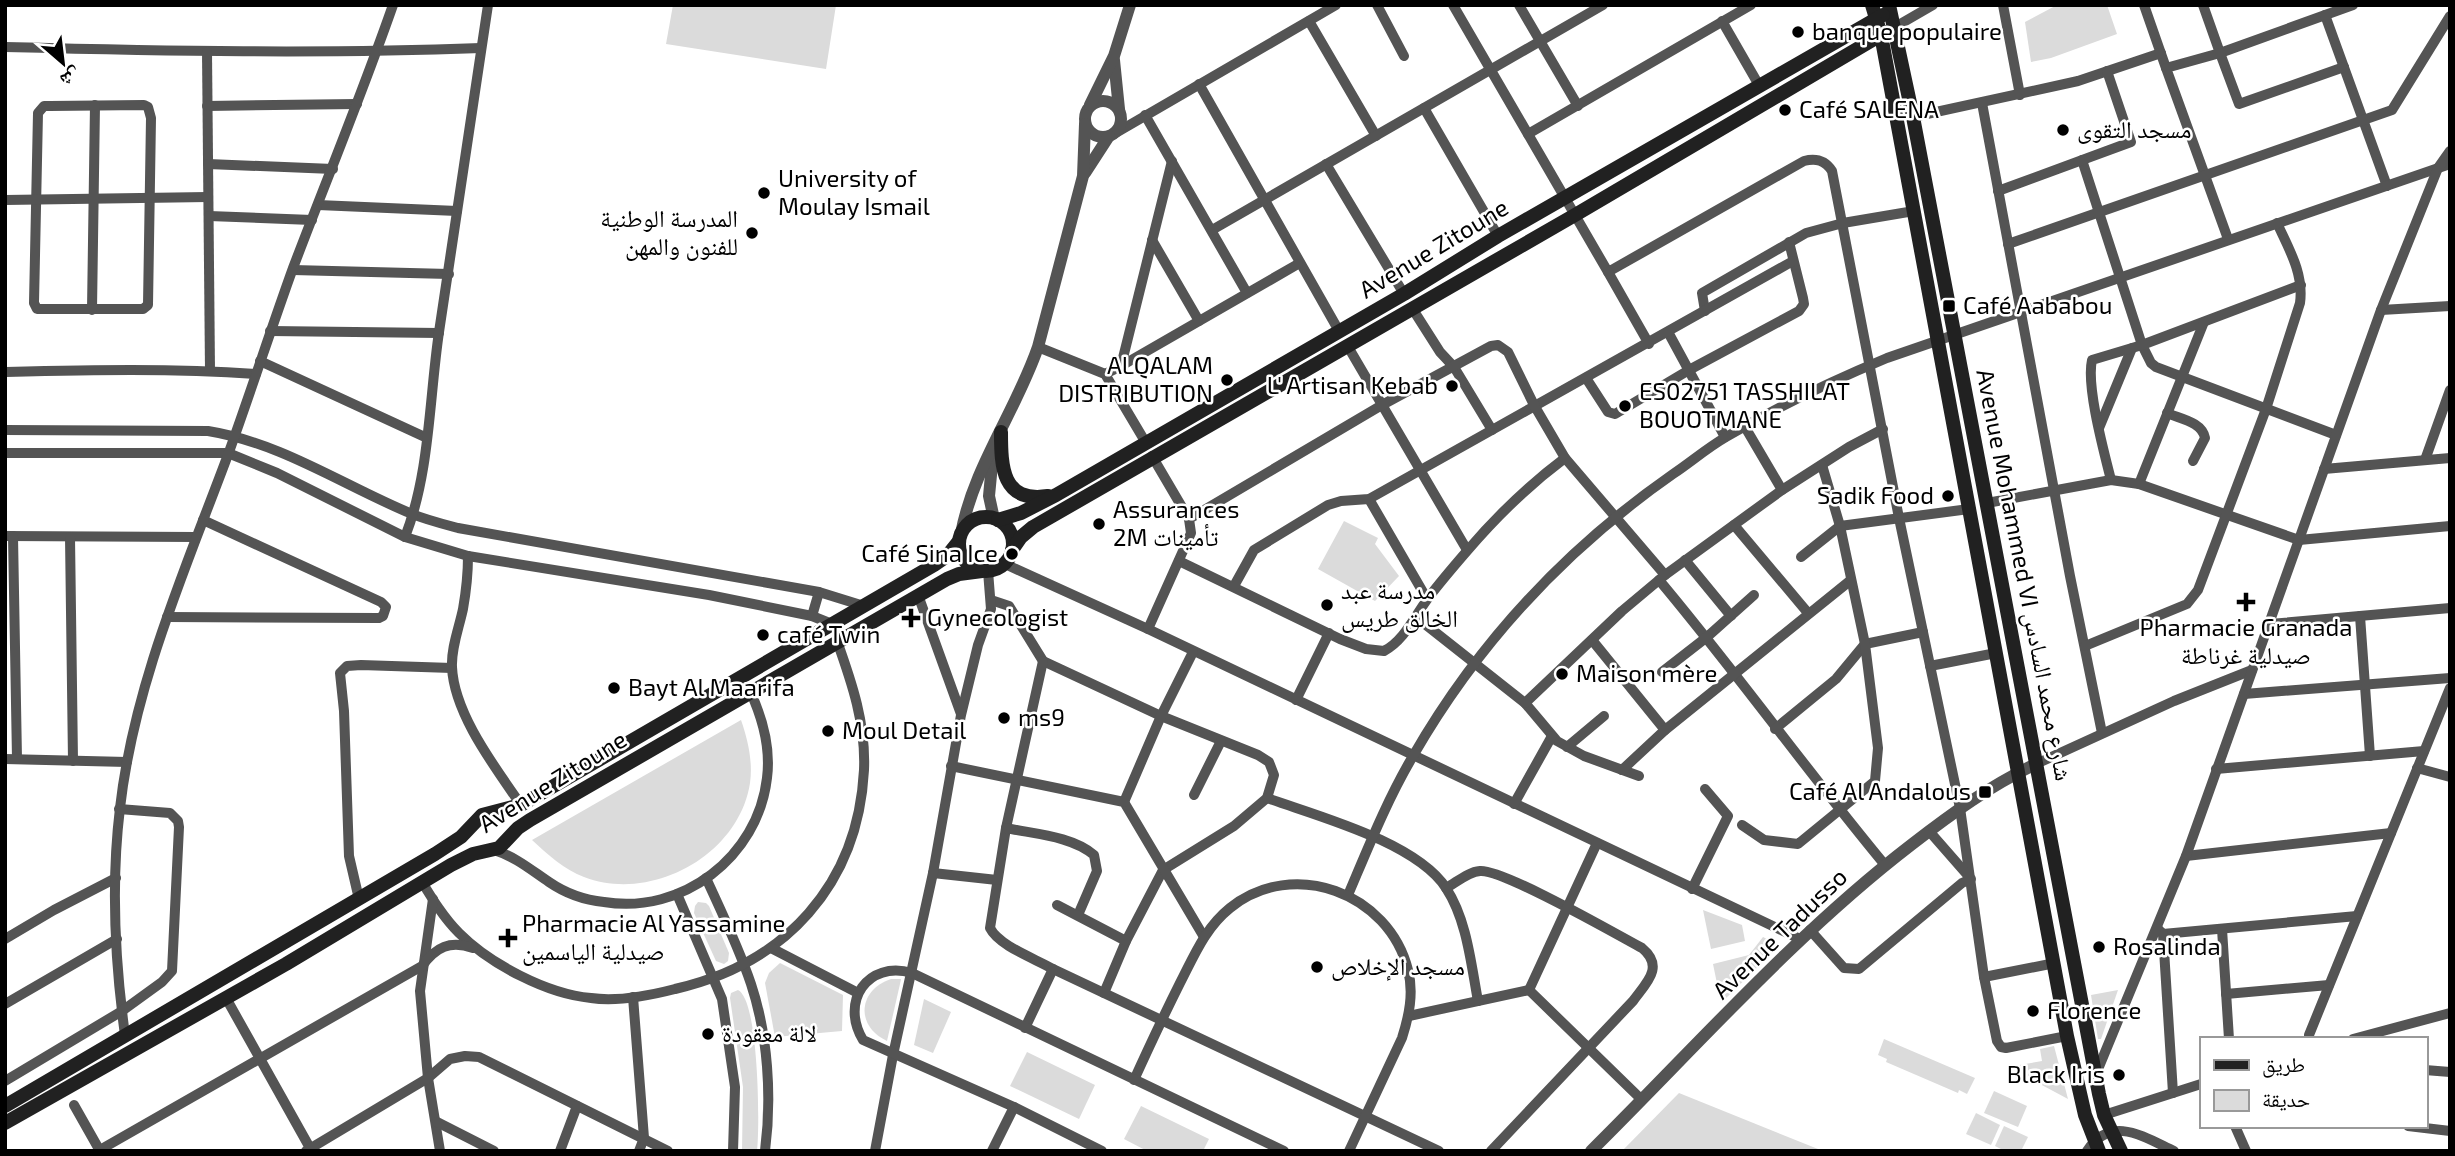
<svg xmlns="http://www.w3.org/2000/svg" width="2455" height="1156" font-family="'Exo 2','Noto Naskh Arabic',sans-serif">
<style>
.green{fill:#dbdbdb}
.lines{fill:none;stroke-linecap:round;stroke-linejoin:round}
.minor{stroke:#545454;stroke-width:10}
.tertiary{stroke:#545454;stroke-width:12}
.secondary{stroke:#212121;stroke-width:14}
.poi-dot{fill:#000;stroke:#fff;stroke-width:2.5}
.labels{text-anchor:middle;stroke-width:5;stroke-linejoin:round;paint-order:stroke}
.poi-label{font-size:24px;fill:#000;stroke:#fff;text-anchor:start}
.street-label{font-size:24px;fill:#000;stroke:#fff}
</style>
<rect width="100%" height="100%" fill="#fff"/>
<!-- green -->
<g class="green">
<polygon points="673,5 836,5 826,69 666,44"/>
<polygon points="2057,5 2107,5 2117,34 2051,58 2031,62 2025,22"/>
<polygon points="1344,521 1378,538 1375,544 1399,576 1375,601 1318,569"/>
<path d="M741,720C748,740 753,762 750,783C739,855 652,903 584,877C565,870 547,854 532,840Z"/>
<polygon points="698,902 706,903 709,906 729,953 728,961 724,964 716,961 694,913 695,906"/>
<polygon points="1703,910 1742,925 1745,941 1711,949"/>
<polygon points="1763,937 1777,944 1775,950 1721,1003 1713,964 1749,955"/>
<polygon points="780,963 843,995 842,1031 775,1037 765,983 769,973"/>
<path d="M891,979H901L900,984L887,1041C855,1026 858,990 891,979Z"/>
<path d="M738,990C759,1000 760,1126 757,1151H742L743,1087L730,998L731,993Z"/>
<polygon points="2118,990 2101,1039 2098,1039 2091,995"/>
<polygon points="924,999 951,1012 933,1053 914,1045"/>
<polygon points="1884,1039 1975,1078 1967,1094 1959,1090 1958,1093 1886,1062 1887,1059 1878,1055"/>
<polygon points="2054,1046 2068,1099 2008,1067 2042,1061 2040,1049"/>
<polygon points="1027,1052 1095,1085 1079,1119 1010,1086"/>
<polygon points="1994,1091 2027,1106 2018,1127 1984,1113"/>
<polygon points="1679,1093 1823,1151 1622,1151"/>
<polygon points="1141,1106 1209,1139 1203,1151 1147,1151 1124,1139"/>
<polygon points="1976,1113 2000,1125 1991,1145 1966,1134"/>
<polygon points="2004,1126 2028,1137 2021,1151 2005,1151 1995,1146"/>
</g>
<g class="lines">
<!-- minor -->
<g class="minor">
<polyline points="1377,5 1404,56"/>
<path d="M1453,5L1608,272L1804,161C1816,158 1825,160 1832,171L1899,518L1960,808L1984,977L1997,1041L2001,1047L2006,1048L2067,1036"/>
<polyline points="1519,5 1578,106"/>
<polyline points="2003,5 2020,95"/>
<polyline points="2144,5 2166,68"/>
<polyline points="2203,5 2220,53 2353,5"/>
<polyline points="2325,15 2387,186"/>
<polyline points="1309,21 1376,136"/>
<polyline points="1722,21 1760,87"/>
<polyline points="1895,27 1933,5"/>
<path d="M5,47C164,51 323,54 481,48"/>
<polyline points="207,52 210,371"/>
<polyline points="1199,84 1339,331"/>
<polyline points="1982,103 2070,576 2102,733"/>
<polygon points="144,105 148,107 151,118 148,305 143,309 37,309 34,303 38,113 44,106 50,106"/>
<polyline points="207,106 357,104"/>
<polyline points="1424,108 1498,236"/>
<polyline points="1145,115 1247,293"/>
<polyline points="1913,117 2078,81 2161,53"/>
<polyline points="1114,134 1336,5"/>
<polyline points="1528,134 1751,5"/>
<polyline points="2082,160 2142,345 2151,363 2156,367 2336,435"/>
<polyline points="208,164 333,169"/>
<polyline points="1326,164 1404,294"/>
<polyline points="1998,191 2131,142 2107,71"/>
<polyline points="5,200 208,197"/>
<polyline points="318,205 457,211"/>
<polyline points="209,216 312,220"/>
<polyline points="1212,230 1603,5"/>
<polyline points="2228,239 2166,68 2220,53 2239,104 2344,67"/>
<polyline points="1152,240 1199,321"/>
<polyline points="2008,244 2392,110 2450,16"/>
<polyline points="293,270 449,274"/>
<polyline points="1608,272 1649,344"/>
<polyline points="1412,308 1440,352 1454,367 1492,430"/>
<polyline points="92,310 95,105"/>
<polyline points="2381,310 2450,306"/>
<polyline points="1705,311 1702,293 1806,233 1843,223 1914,211"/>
<polyline points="270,331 439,333"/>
<polyline points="1668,332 1725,437"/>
<polyline points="1347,345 1467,550"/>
<polyline points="1038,347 1105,374 1146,443"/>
<polyline points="260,361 427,438"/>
<polyline points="1121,366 1298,264"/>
<path d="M5,372C89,370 172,368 256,374"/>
<polyline points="1105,374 1121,366 1172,161"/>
<polyline points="1586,378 1608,412 1615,414 1689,370 1799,311 1804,304 1803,298 1789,242"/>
<path d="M2167,413C2181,419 2202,422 2205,438L2193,461"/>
<polyline points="1745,427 1782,490"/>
<polyline points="2099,428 2132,348"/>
<path d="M5,430L208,431C282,443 344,486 412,514C427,520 443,524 458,528L819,592L864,606"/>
<polyline points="5,453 228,453 277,473 405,537 468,556 709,595 812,616 832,624"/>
<polyline points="1152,456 1189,519"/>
<polyline points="2425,460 2450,390"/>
<polyline points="2324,469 2450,458"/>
<path d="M2111,480C2104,452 2086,386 2092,360L2142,345L2301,285"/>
<polyline points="2139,484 2204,322"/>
<polyline points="1369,499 1427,599"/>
<polyline points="1987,503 2111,480 2139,484 2299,540 2450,526"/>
<polyline points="1734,525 1808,613"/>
<polyline points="5,536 196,537"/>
<polyline points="13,536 17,759"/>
<polyline points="70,537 73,761"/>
<path d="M405,537C430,473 429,400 439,332C455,223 472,114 488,5"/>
<path d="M468,556C468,574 466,592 463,609C459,628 451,648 452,667C454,714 495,767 521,805"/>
<polyline points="1801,557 1840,526 1969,509"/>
<polyline points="1685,560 1731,616"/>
<path d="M1179,561L1340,639L1366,649L1384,651C1405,640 1415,615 1429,597C1441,581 1454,566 1467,551C1496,517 1529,485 1565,458"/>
<polyline points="1005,564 1148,629 1800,939"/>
<path d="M1659,580C1737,673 1807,771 1885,865"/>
<polyline points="1234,586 1254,550 1328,505 1341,501 1369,499 1793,261"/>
<polyline points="918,595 961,714"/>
<polyline points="991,600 1009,606 1043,661 1161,716 1258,755 1269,762 1274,775 1267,798 1234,826 1163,870 1126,941 1104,993"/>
<polyline points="812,616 819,592"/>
<polyline points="2360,616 2370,756"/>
<polyline points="167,617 379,618 383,616 386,607 381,602 203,520"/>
<polyline points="1416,617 1525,703 1557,741 1584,756 1639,776"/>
<polyline points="2270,624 2450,608"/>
<polyline points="1148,629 1191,533 1189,519 1382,405 1491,346 1498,345 1508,352 1534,405 1565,458 1665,575"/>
<polyline points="1592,640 1665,730"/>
<path d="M2085,646L2187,604L2198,590L2266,409L2300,303C2304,274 2289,249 2277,223"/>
<path d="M1043,661L1006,828L990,928C999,946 1036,959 1053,969L1439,1151"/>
<polyline points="1930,666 1996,653"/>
<polyline points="1662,672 1707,637 1754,595"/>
<polyline points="2244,694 2450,678"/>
<polyline points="1296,700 1329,633"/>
<polyline points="1525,703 1622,611 1665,575 1782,490 1849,447 1883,429"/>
<polyline points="1775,729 1836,679 1865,644 1923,632"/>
<polyline points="1567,747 1604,716"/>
<polyline points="5,759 127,762"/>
<polyline points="2036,764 2174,701 2252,670"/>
<polyline points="951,766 1124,802 1204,937"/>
<polyline points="2417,768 2450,777"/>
<polyline points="2216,769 2424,751"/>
<polyline points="1622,770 1665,730 1851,580"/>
<polyline points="1194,795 1221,741"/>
<path d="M1267,798C1317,816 1416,842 1446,888C1467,920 1471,964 1478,1001"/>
<polyline points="1124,802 1161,716 1193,652"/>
<polyline points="1514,804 1552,736"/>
<polyline points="1742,825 1764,840 1798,844 1875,781 1878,748 1865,644 1840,526 1822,465"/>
<path d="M1006,828C1034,834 1072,836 1094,855L1097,871L1078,915"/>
<path d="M494,850C516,857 531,870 549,882C565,893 584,900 604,902C682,915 758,857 767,778C771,747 763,719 750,691"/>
<polyline points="2186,856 2391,833"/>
<polyline points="933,873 997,880"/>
<path d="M706,878C722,913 739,948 751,984C768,1035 772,1097 765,1151"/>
<path d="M422,882C433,900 444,918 459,933C490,964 547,994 591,998C618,1002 648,996 675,989C785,964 858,885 864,770C866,724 852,683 837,641"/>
<path d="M1446,888C1457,882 1468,872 1480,871C1503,869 1616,934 1642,948C1665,967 1646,983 1633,1001L1491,1151"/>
<polyline points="1692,889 1728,816 1705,789"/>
<polyline points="677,894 722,999 735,1087 733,1151"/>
<path d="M1348,895C1368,848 1387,800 1413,756C1478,643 1567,548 1673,474C1691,462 1707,448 1726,437C1777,407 1832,381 1887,358L2450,164"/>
<polyline points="359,899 349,856 344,711 340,673 347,666 361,665 452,668"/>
<polyline points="433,899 420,991 428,1078 440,1151"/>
<polyline points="1057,905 1126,941"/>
<polyline points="2157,928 2163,934 2357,916"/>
<polyline points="2222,929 2229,1039"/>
<polyline points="1810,930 1844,968 1859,969 1962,883 1971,879 1929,831"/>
<polyline points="2163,934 2173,1093"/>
<polyline points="5,939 54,910 116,878"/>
<polyline points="771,948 858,993"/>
<polyline points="1984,977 2055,963"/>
<polyline points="1529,990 1597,843"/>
<polyline points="1529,990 1642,1100"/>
<polyline points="2226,994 2329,985"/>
<polyline points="633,997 644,1138 639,1151"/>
<polyline points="226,998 310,1148"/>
<polyline points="5,1004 117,939"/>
<polyline points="1409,1016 1529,990"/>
<polyline points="1025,1028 1053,969"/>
<path d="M125,1035C115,962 111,882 120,808C134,684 186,568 229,452C251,391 271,329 293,268C326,181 362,94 393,5"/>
<polyline points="2309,1039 2309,1035 2450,688"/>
<polyline points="2353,1039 2450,1013"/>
<polyline points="2425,1070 2450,1072"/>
<polyline points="2096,1074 2186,856 2381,310 2438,168 2450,151"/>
<path d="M1134,1080C1149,1047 1164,1015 1180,983C1194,956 1205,928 1230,908C1293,857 1389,893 1408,970C1414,993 1409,1016 1402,1038L1349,1151"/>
<polyline points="5,1081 122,1011 162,982 172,971 179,827 178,821 170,813 119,809"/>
<polyline points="74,1105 100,1151"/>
<polyline points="2104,1115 2201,1084"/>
<polyline points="437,1122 494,1151"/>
<polyline points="2235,1126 2246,1151"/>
<polyline points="2408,1126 2450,1131"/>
<path d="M98,1151L422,966C436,947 450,940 473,948"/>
<polyline points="306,1151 428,1078 450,1059 465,1056 479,1057 668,1151"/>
<polyline points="560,1151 577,1106"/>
<polyline points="875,1151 893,1055 933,873 961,715 978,645 991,609 988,571"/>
<polyline points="992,1151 1014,1107"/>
<path d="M1102,1151L1014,1107L863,1040C840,1002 867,960 912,973L1284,1151"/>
<path d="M2087,1151C2111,1114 2144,1137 2174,1151"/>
</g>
<!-- tertiary -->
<g class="tertiary">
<polyline points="1114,60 1119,109"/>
<circle cx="1103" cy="119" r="18"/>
<polyline points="1090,105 1114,56 1130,5"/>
<polyline points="1085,173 1109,136"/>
<polyline points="993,454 989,496 994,519"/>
<path d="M961,534C973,468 1016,411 1038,347L1083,176L1085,124"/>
<path d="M1591,1151C1696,1047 1794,935 1911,845C1951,814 1991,785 2036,764"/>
</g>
<!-- secondary -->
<g class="secondary">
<polyline points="1872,5 1881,35 2067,1036 2085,1115 2099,1151"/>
<polyline points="1889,5 1913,117 2099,1094 2104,1115 2121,1151"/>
<path d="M1001,432C1001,467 1002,503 1048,496"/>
<circle cx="986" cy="544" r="27"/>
<polyline points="998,520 1021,513 1056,495 1404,294 1498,236 1883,15"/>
<polyline points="1012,550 1021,537 1033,527 1575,215 1886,32"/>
<polyline points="5,1106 435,854 461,837 482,815 521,805 934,565 947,556 959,541"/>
<polyline points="5,1123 286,964 451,865 473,854 499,848 518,828 530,820 947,579 959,574 982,571"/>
</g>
</g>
<!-- markers -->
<g class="poi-dot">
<circle cx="1798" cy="32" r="7"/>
<circle cx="1785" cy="110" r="7"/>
<circle cx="2063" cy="130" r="7"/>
<circle cx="764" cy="193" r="7"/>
<circle cx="752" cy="233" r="7"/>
<rect x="1942" y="299" width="14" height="14" rx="3.5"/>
<circle cx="1227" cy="380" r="7"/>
<circle cx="1452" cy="386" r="7"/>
<circle cx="1625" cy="406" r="7"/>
<circle cx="1948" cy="496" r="7"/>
<circle cx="1099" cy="524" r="7"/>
<circle cx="1012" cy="554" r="7"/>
<path d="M2242.5 591.5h7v7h7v7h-7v7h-7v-7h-7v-7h7z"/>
<circle cx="1327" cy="605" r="7"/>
<path d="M907.5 607.5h7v7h7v7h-7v7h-7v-7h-7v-7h7z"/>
<circle cx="763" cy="635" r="7"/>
<circle cx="1562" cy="674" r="7"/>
<circle cx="614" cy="688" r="7"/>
<circle cx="1004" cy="718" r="7"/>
<circle cx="828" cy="731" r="7"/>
<rect x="1978" y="785" width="14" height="14" rx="3.5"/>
<path d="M504.5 927.5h7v7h7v7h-7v7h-7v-7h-7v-7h7z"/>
<circle cx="2099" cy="947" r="7"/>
<circle cx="1317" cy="967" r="7"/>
<circle cx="2033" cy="1011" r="7"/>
<circle cx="708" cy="1034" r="7"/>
<circle cx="2119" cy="1075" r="7"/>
</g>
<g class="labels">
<!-- poi labels -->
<g class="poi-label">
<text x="1812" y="40">banque populaire</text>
<text x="1799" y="118">Café SALENA</text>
<text x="2077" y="138">مسجد التقوى</text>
<text x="778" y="187">University of<tspan x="778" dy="28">Moulay Ismail</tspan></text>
<text x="738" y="227" text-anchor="end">المدرسة الوطنية<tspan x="738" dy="28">للفنون والمهن</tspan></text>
<text x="1963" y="314">Café Aababou</text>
<text x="1213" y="374" text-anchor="end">ALQALAM<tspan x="1213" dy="28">DISTRIBUTION</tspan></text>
<text x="1438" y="394" text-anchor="end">L' Artisan Kebab</text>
<text x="1639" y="400">ES02751 TASSHILAT<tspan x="1639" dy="28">BOUOTMANE</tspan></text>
<text x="1934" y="504" text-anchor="end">Sadik Food</text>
<text x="1113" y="518">Assurances<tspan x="1113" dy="28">2M تأمينات</tspan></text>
<text x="998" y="562" text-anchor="end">Café Sina Ice</text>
<text x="1341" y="599">مدرسة عبد<tspan x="1341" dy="28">الخالق طريس</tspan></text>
<text x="927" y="626">Gynecologist</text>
<text x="2246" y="636" text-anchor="middle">Pharmacie Granada<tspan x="2246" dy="28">صيدلية غرناطة</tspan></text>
<text x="777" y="643">café Twin</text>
<text x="1576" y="682">Maison mère</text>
<text x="628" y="696">Bayt Al Maarifa</text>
<text x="1018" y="726">ms9</text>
<text x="842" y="739">Moul Detail</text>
<text x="1971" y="800" text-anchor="end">Café Al Andalous</text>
<text x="522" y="932">Pharmacie Al Yassamine<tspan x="522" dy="28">صيدلية الياسمين</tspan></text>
<text x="2113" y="955">Rosalinda</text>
<text x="1331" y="975">مسجد الإخلاص</text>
<text x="2047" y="1019">Florence</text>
<text x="722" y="1042">لالة معقودة</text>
<text x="2105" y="1083" text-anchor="end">Black Iris</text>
</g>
<!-- street labels -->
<g class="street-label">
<text transform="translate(1434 249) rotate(-31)" y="8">Avenue Zitoune</text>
<text transform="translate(2024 575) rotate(79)" y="8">Avenue Mohammed VI شارع محمد السادس</text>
<text transform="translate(553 782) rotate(-32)" y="8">Avenue Zitoune</text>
<text transform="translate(1780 934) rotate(-44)" y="8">Avenue Tadusso</text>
</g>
</g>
<!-- border -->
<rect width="2455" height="1156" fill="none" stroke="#000000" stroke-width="14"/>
<!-- legend -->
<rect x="2200" y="1037" width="228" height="91" fill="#ffffff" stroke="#999999" stroke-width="2"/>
<rect x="2214" y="1060" width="35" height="10" fill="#212121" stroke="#999999" stroke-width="2"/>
<text x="2262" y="1072" font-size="21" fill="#000000">طريق</text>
<rect x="2214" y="1090" width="35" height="21" fill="#dbdbdb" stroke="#999999" stroke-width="2"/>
<text x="2262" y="1107" font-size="21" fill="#000000">حديقة</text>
<!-- north arrow -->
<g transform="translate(63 63) rotate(152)" stroke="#ffffff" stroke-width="5" paint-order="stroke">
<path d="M0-5L12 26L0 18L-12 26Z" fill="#000000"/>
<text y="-10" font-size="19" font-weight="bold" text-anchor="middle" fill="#000000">ش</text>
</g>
</svg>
